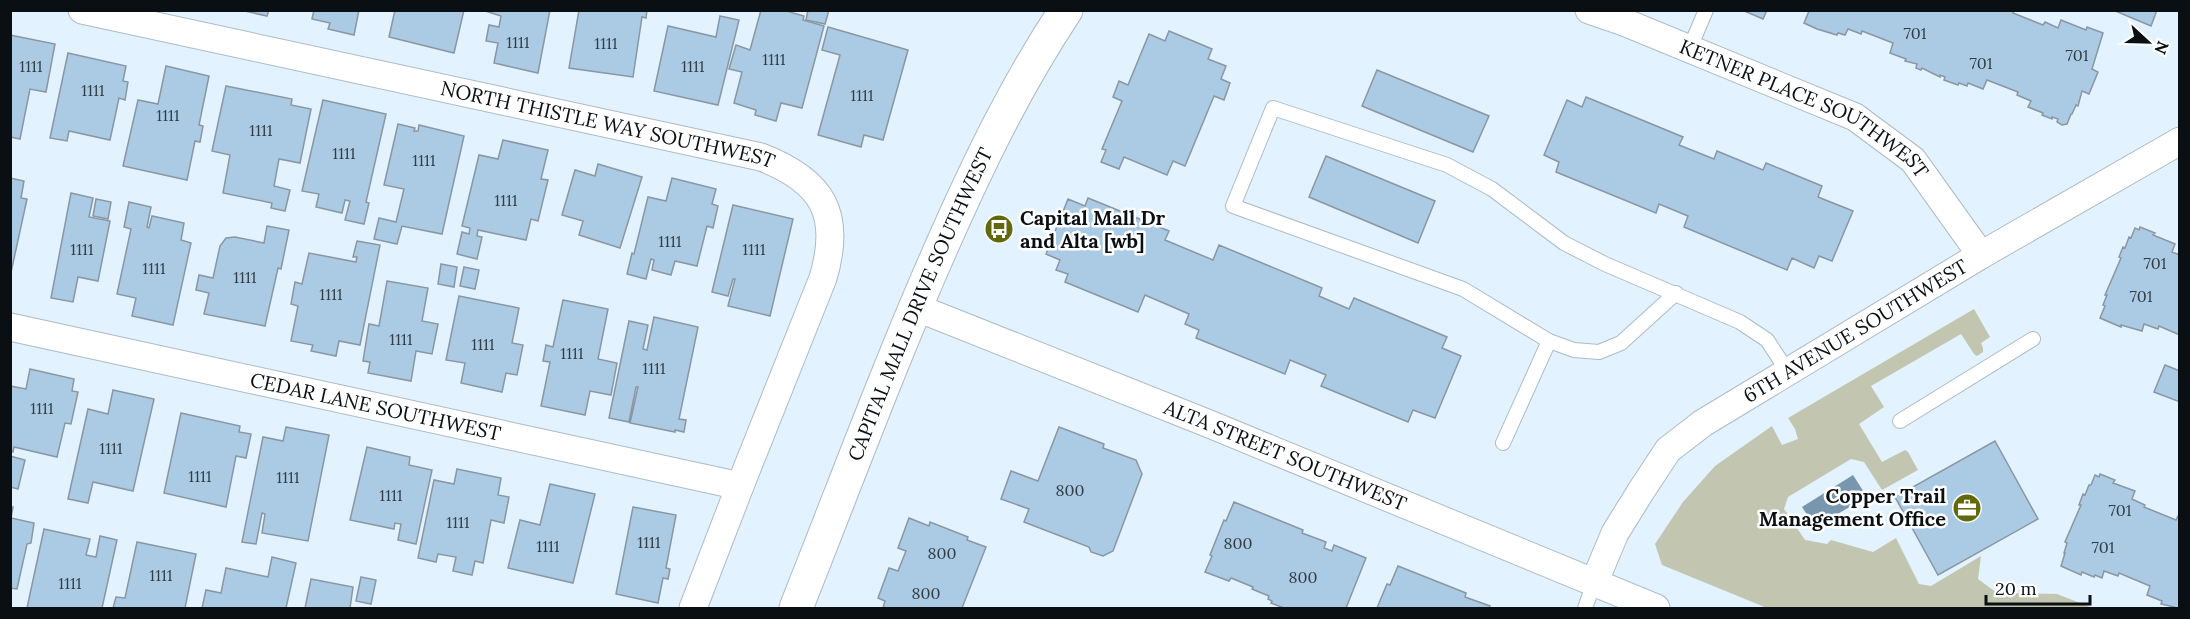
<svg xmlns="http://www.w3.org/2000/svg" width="2190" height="619" font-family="Lora,serif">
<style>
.green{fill:#c2c6b0}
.water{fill:#7896ae}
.building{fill:#abcbe4;stroke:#8997a3;stroke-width:1.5}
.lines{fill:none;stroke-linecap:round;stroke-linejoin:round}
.service-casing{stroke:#acbbc7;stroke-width:16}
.minor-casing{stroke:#acbbc7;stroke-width:29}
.tertiary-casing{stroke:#acbbc7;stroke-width:35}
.service{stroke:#fff;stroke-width:14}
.minor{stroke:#fff;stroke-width:27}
.tertiary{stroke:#fff;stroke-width:33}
.labels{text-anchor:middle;stroke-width:5;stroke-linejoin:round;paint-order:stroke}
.number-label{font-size:16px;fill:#323e47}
.street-label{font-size:20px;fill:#0a0f13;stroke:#fff}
.poi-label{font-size:20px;font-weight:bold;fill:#0a0f13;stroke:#fff;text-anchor:start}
</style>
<rect width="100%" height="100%" fill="#e2f2fe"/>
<!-- green -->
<polygon class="green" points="1974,309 1990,337 1981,343 1983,348 1983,352 1977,356 1974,354 1961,334 1871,386 1884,407 1859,424 1882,462 1905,450 1908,452 1918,470 1882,490 1864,462 1851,459 1788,497 1784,509 1805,540 1827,544 1831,540 1873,552 1896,538 1919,584 1931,586 1981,556 1978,579 1997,593 2057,594 2093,608 1767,608 1662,565 1655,544 1683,502 1715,466 1772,426 1782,445 1798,439 1795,429 1788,418"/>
<!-- water -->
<polygon class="water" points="1853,475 1867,497 1815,527 1802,507"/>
<!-- building -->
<g class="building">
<polygon points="240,10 269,10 267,16"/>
<polygon points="314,10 359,10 354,35 328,29 330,23 312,19"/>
<polygon points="395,10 464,10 454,53 389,37"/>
<polygon points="482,10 550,10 538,73 494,63 498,43 486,41 489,25 499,27 501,16"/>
<polygon points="579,10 647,10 646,18 642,17 633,77 569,68"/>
<polygon points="761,10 783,10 804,16 803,20 824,26 802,108 781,103 776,121 755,115 756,110 734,103 742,72 729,69 736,45 750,50"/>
<polygon points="808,10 829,10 825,24 806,20"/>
<polygon points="1742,10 1767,10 1763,19"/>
<polygon points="1807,10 2014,10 2013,13 2043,25 2045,22 2058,28 2061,20 2086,30 2087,27 2103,33 2092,69 2098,72 2089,94 2082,91 2078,106 2076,105 2072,114 2071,114 2067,124 2062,125 2057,122 2058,119 2052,117 2052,119 2042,115 2043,113 2028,107 2031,101 2017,95 2018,92 1987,80 1983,89 1968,83 1967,86 1959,83 1958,85 1944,80 1945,77 1940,75 1940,77 1922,68 1921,70 1916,68 1917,64 1905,61 1906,59 1890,53 1893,43 1862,31 1861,34 1848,29 1845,35 1838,33 1837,35 1817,29 1804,23 1809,11"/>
<polygon points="2113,10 2157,10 2151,26"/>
<polygon points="720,16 739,20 718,105 654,91 668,26 716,37"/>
<polygon points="828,27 908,50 883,140 864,135 861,147 818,135 840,55 822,50"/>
<polygon points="1169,31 1212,49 1208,59 1226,66 1221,79 1230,83 1224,100 1214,96 1185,166 1173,161 1167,175 1124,157 1119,169 1101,162 1106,150 1102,149 1122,101 1113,97 1119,81 1128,85 1149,34 1165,41"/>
<polygon points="10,35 55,44 46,92 30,89 20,139 10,137"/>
<polygon points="68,53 126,66 123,81 128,82 125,100 119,98 110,140 69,131 67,141 50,138"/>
<polygon points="166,66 209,76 199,125 203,126 200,142 195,141 187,180 123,166 138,100 158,104"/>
<polygon points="1377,70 1489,116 1473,152 1362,106"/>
<polygon points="226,86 292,99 291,105 311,109 300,163 279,159 274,186 290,190 285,211 271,208 272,203 223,193 230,155 212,151"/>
<polygon points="1586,97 1683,137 1679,145 1714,159 1717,151 1763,170 1766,163 1822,186 1818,197 1853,211 1832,261 1819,256 1814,268 1792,258 1787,270 1684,227 1688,216 1659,204 1656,213 1556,172 1559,162 1544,155 1567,100 1582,107"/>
<polygon points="323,100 386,114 366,202 369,203 364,224 345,220 350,201 345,200 342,213 316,207 319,194 302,191"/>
<polygon points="398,124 415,128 414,131 418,131 419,125 464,136 442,234 402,226 397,244 374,239 379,218 396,222 404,189 384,185"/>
<polygon points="503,140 548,150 541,179 548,180 538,221 531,219 526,240 478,230 477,236 482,237 477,259 457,254 462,232 469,234 470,228 462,226 479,155 498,159"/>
<polygon points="1326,156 1435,201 1418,243 1309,197"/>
<polygon points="598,164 642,177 620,248 579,235 583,221 562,215 575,170 595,176"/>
<polygon points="10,178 24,181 21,198 27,199 10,277"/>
<polygon points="672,178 716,189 712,204 718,206 713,228 707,226 697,266 675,261 671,275 652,270 654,260 651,259 646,279 627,274 632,253 634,254 648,197 666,201"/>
<polygon points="71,193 93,198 89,217 110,221 98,281 78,277 73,302 51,298"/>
<polygon points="1088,198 1169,231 1165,240 1213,260 1219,245 1322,288 1319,296 1349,309 1354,298 1447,337 1442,348 1461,356 1435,418 1413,410 1408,422 1321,386 1326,375 1290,360 1285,374 1196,338 1199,330 1185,324 1189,314 1145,295 1138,312 1065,282 1068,274 1056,270 1060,260 1046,254 1068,199 1085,206"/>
<polygon points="96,199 111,202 108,219 93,216"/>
<polygon points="129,202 151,207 147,227 149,228 152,216 184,223 181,240 191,243 173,325 132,316 136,298 117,294 131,229 124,227"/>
<polygon points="733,205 793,219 770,316 728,306 735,279 733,279 728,296 712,292"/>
<polygon points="267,226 289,230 281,269 278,268 265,326 204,314 209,293 196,290 199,275 213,278 220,246 226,238 235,237 264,243"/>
<polygon points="2140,227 2155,233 2153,235 2175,244 2172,252 2180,255 2180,335 2159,326 2158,329 2144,324 2142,331 2121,325 2121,327 2100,318 2105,306 2103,305 2107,295 2105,295 2121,258 2119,257 2123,247 2125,248 2129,237 2131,238 2135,228 2139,230"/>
<polygon points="357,241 380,245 360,345 339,341 336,356 311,351 313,345 291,341 298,306 291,304 295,282 302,284 309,253 356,262 357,257 353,257"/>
<polygon points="441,264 457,267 454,287 438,284"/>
<polygon points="464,267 479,270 475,289 460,286"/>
<polygon points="387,281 428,288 422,321 438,324 432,354 416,351 411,381 368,373 370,362 363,361 369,324 379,326"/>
<polygon points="459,296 519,308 512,343 523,345 517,375 506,373 502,392 461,383 465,363 446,360"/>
<polygon points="563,300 608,309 598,359 617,363 611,395 590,391 585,415 541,406 550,362 543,361 546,345 553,347"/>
<polygon points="654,317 698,327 679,419 686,420 684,432 675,430 675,432 630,423 638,387 636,387 629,422 609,418 629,321 648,325 643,349 647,350"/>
<polygon points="2165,365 2180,371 2180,402 2154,392"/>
<polygon points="30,369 74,379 72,391 78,392 71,424 65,423 57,457 14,447 13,452 10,452 10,386 26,389"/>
<polygon points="113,390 154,399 133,491 93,482 88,503 68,499 88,409 108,414"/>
<polygon points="181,413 240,426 239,432 251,434 246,458 236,456 226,507 164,493"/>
<polygon points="286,427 329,435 308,541 262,533 265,514 262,513 256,544 242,542 263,437 283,441"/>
<polygon points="1059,427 1104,444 1103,448 1136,460 1142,474 1113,551 1103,556 1091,552 1089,547 1024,522 1029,509 1001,499 1011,471 1038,481"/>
<polygon points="1995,441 2038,519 1938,575 1895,497"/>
<polygon points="367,447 410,457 409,465 432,470 416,544 398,540 401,524 395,523 394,529 350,520"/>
<polygon points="10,456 25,460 18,489 10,487"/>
<polygon points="457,469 501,478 498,495 509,497 504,523 491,520 483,563 475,561 472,575 453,571 456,557 438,554 436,562 418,558 434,480 454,484"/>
<polygon points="2100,474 2115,480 2113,483 2135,491 2132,499 2145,505 2144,507 2176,520 2180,512 2180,608 2173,608 2174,607 2161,604 2162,601 2147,595 2150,586 2119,573 2118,576 2104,571 2102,578 2095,575 2094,577 2082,572 2081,575 2061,566 2065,553 2064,553 2067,543 2065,542 2081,505 2079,505 2083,494 2085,495 2089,485 2091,485 2095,475 2099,477"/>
<polygon points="550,484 595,494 573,583 508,568 520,520 540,525"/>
<polygon points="1234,502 1303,530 1302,533 1326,542 1324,548 1332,551 1334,545 1366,558 1346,608 1284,608 1271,603 1272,601 1268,599 1269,596 1252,589 1253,587 1231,578 1229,581 1205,572 1212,556 1210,555 1224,520 1226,521"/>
<polygon points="10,507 13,507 11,518 34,523 31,543 27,544 17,589 10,588"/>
<polygon points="633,507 676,515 666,568 670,569 668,579 663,578 658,603 616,594"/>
<polygon points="909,518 929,526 930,522 968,537 967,540 986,547 962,608 883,608 885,601 878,598 889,568 898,571 906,551 898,548"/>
<polygon points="44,529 90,539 86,555 96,557 100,536 117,540 102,608 27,608"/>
<polygon points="137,542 196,554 185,608 113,608 116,597 125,598"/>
<polygon points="272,557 296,563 286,608 202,608 206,590 221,593 226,568 268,577"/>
<polygon points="1398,566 1466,593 1465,597 1490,606 1489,608 1377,608 1387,584 1390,585"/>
<polygon points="361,577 376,580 371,604 356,601"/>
<polygon points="311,579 353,587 350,608 305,608"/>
</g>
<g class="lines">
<!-- service casing -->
<g class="service-casing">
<g id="service">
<polyline points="1689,50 1706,10"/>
<polyline points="1676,293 1621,343 1599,352 1574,350 1549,341 1463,289 1233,206 1273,108 1447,165 1492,189 1564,243 1605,264 1740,322 1767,340 1788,372"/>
<polyline points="1900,421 2033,339"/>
<polyline points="1503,443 1549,341"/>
<polyline points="1585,608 1594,583"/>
</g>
</g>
<!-- minor casing -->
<g class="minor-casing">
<g id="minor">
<path id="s1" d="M82,10L761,157C823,181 842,214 823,278L740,486L693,608"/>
<path id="s2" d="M1589,10L1624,22L1855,117L1913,160L1981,255"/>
<path id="s3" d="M915,307L1207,423L1656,608"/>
<path id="s4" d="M10,327L740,486"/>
<path id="s5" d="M1594,583L1615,533L1641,491L1668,450L1703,423L1981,255L2180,141"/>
</g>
</g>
<!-- tertiary casing -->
<g class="tertiary-casing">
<g id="tertiary">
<path id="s6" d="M796,608C845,485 891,360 945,239C981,158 1017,84 1066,10"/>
</g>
</g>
<!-- service -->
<use href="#service" class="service"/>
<!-- minor -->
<use href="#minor" class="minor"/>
<!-- tertiary -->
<use href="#tertiary" class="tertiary"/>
</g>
<!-- icons -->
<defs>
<g id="bus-disc" transform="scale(1.5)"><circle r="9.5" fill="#60690c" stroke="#fff"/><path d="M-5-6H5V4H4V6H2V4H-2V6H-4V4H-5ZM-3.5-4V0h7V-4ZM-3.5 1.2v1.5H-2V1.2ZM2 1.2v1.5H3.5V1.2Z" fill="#fff"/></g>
<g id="office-disc" transform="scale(1.5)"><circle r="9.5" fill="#60690c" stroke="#fff"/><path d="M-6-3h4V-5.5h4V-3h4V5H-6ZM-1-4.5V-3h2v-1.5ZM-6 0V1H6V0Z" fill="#fff"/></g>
</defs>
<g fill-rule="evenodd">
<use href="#bus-disc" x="999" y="229"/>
<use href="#office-disc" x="1967" y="508"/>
</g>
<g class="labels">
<!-- number labels -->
<g class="number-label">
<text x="1915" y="39">701</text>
<text x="518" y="48">1111</text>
<text x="606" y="49">1111</text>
<text x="2077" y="61">701</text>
<text x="774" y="65">1111</text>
<text x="1981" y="69">701</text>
<text x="31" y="72">1111</text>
<text x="693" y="72">1111</text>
<text x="93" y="96">1111</text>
<text x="862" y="101">1111</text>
<text x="168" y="121">1111</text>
<text x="261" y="136">1111</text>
<text x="344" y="159">1111</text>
<text x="424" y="166">1111</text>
<text x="506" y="206">1111</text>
<text x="670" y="247">1111</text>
<text x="82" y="255">1111</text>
<text x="754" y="255">1111</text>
<text x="2155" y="269">701</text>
<text x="154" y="274">1111</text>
<text x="245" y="283">1111</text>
<text x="331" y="300">1111</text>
<text x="2141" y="302">701</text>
<text x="401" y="345">1111</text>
<text x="483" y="350">1111</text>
<text x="572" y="359">1111</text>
<text x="654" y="374">1111</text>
<text x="42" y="414">1111</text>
<text x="111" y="454">1111</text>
<text x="200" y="482">1111</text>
<text x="288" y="483">1111</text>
<text x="1070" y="496">800</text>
<text x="391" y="501">1111</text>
<text x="2120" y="516">701</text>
<text x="458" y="528">1111</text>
<text x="649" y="548">1111</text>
<text x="1238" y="549">800</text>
<text x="548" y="552">1111</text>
<text x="2103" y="553">701</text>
<text x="942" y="559">800</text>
<text x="161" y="581">1111</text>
<text x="1303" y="583">800</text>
<text x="70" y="589">1111</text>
<text x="926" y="599">800</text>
</g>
<!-- street labels -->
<g class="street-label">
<text dy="7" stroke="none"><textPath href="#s2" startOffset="238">KETNER PLACE SOUTHWEST</textPath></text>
<text dy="7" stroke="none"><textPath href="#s1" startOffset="538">NORTH THISTLE WAY SOUTHWEST</textPath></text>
<text dy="7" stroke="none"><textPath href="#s6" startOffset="328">CAPITAL MALL DRIVE SOUTHWEST</textPath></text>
<text dy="7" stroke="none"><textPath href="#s5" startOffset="375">6TH AVENUE SOUTHWEST</textPath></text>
<text dy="7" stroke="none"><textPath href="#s4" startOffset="374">CEDAR LANE SOUTHWEST</textPath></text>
<text dy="7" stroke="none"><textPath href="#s3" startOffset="399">ALTA STREET SOUTHWEST</textPath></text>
</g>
<!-- poi labels -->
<g class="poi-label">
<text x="1020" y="225">Capital Mall Dr<tspan x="1020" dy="23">and Alta [wb]</tspan></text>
<text x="1946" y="503" text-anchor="end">Copper Trail<tspan x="1946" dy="23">Management Office</tspan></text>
</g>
</g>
<!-- border -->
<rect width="2190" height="619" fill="none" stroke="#0a0f13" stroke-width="24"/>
<!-- north arrow -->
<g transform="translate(2148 42) rotate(112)" stroke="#ffffff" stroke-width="4.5" paint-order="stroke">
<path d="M0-4.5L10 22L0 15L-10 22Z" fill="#0a0f13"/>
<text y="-9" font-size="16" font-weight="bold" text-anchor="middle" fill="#0a0f13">N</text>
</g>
<!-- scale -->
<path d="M1986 595v9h104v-9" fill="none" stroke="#0a0f13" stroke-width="3"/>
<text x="1995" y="595" font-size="18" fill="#0a0f13" stroke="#ffffff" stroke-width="4.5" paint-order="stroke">20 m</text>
</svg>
